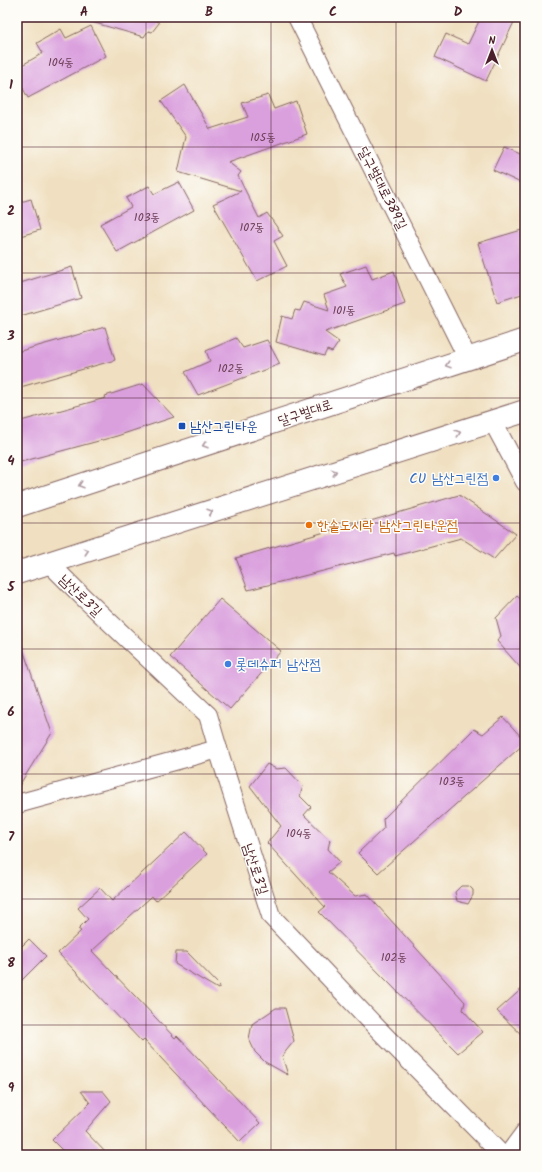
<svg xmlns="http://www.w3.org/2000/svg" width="542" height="1172" font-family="Kalam,'Poor Story',sans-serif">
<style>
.building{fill:#daa0de}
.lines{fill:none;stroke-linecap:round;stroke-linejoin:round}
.minor-casing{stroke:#846360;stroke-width:20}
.major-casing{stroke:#846360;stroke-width:24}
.minor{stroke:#fff;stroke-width:18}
.major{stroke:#fff;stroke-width:22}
.oneway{stroke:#ae9aa0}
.grid{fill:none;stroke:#4a1f2b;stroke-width:1;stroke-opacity:0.55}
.transit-dot{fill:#1a4fb4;stroke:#fdfcf7;stroke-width:1.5}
.shop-dot{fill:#3f7fe0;stroke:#fdfcf7;stroke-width:1.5}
.food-dot{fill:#e8710a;stroke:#fdfcf7;stroke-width:1.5}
.labels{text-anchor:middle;stroke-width:3;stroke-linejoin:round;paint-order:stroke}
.number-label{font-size:12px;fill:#6e3f58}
.street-label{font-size:14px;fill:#4a1f2b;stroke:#fdfcf7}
.transit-label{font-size:14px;fill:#164399;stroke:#fdfcf7;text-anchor:start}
.shop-label{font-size:14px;fill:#366cbe;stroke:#fdfcf7;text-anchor:end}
.food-label{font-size:14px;fill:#c56008;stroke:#fdfcf7;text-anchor:start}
.neatline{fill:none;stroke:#4a1f2b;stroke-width:1.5}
.grid-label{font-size:13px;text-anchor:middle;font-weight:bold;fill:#4a1f2b}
</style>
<rect width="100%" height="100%" fill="#fdfcf7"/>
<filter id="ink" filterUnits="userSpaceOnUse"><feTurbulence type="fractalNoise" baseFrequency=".025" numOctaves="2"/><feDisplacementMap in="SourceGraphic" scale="8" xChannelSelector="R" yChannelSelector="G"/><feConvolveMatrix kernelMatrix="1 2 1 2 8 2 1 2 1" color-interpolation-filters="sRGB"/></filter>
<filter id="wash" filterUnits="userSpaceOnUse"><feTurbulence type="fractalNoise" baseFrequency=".012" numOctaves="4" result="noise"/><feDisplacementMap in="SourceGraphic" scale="16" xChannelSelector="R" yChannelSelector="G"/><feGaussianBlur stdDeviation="0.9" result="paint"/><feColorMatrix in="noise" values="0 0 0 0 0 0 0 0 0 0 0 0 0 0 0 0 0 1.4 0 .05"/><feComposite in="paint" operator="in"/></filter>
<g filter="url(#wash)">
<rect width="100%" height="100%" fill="#f0e0c1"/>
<g id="blocks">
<!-- building -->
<g class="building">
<polygon points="89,17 157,17 155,20 159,23 152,32 148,31 144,37 88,21"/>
<polygon points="481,17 503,17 514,22 486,81 435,57 446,34 468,44"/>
<polygon points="91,26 106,56 28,98 17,77 17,68 43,53 37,43 61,29 66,38"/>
<polygon points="185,85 210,129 248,117 242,103 268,95 274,109 296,101 307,134 228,162 241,172 238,176 259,218 267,213 283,236 274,241 287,266 257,281 213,204 241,191 178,172 186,137 161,101"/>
<polygon points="504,147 525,156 525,185 493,170"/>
<polygon points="179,182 194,210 117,252 100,224 131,207 126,198 149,186 154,194"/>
<polygon points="31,199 40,230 17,237 17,203"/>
<polygon points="525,229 525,293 497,302 478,243"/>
<polygon points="366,265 372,279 394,271 405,304 325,332 339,342 332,352 327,350 324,356 276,342 282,316 292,319 295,310 300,311 304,302 329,310 324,295 347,287 340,274"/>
<polygon points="72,267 81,298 17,317 17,284"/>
<polygon points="105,327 115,360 17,388 17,352"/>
<polygon points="236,338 243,348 267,340 280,364 198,395 185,372 210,361 206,351"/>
<polygon points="143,384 174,417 117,436 17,463 17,422 106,398 105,396"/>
<polygon points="459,495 516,534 494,559 461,538 395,556 394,553 248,590 236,558 366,520 367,522"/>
<polygon points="517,596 525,603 525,673 497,641 501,636 496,618"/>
<polygon points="220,599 281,651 230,709 170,657"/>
<polygon points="19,638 52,733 17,789 17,639"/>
<polygon points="503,717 525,741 525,743 378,873 358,853 384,828 383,819 474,729 483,734"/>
<polygon points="267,764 276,769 286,768 303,786 300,796 311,807 304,815 330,840 328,849 340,862 328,872 355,896 367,894 465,1002 463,1010 483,1032 458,1053 319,912 325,907 267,843 281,826 250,786"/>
<polygon points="186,832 207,854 156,901 152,896 92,951 175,1038 177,1036 260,1123 240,1142 144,1040 142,1042 58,953 81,931 78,929 88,919 78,908 100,888 112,901"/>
<polygon points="461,886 469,886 473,890 473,895 468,904 457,901 455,892"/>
<polygon points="29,939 46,956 17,985 17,951"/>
<polygon points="176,952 187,952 220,986 218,989 175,964"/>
<polygon points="525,986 525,1038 497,1011"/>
<polygon points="276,1008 285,1008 294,1041 282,1056 288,1075 265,1062 255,1052 249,1039 252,1024"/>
<polygon points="81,1091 103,1091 111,1101 85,1131 108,1155 67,1155 52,1140 90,1103"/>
</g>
</g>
</g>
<g filter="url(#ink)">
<use href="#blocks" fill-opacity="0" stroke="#846360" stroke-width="1"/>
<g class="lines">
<!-- minor casing -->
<g class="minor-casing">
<g id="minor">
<polyline points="297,17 468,359"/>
<polyline points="493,422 525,482"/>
<polyline points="49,563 84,598 208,715 218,749 271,916 379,1030 502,1155"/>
<polyline points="17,804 218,749"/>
<polyline points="508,1155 525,1132"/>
</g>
</g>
<!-- major casing -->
<g class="major-casing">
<g id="major">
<polyline points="17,506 525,340"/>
<polyline points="17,573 525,411"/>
</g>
</g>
<!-- minor -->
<use href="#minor" class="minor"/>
<!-- major -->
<use href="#major" class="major"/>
</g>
<!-- one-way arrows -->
<defs><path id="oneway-chevron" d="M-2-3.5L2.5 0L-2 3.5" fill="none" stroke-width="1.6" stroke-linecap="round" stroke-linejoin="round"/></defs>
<g class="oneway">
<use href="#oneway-chevron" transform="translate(448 365) rotate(162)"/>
<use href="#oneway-chevron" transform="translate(458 433) rotate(-18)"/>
<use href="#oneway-chevron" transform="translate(205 445) rotate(162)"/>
<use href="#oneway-chevron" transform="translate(334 472) rotate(-18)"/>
<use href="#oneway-chevron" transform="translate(81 485) rotate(162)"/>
<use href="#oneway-chevron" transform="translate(210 512) rotate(-18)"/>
<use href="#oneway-chevron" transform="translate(86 551) rotate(-18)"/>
</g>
</g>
<!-- grid -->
<path class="grid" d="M146,17V1155M271,17V1155M396,17V1155M17,147H525M17,273H525M17,398H525M17,523H525M17,649H525M17,774H525M17,899H525M17,1025H525"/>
<!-- markers -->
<rect class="transit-dot" x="178" y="422" width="8" height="8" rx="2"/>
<g class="shop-dot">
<circle cx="496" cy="478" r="4"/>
<circle cx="228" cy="664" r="4"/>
</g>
<circle class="food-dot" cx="309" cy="525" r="4"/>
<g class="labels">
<!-- number labels -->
<g class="number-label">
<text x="61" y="66">104동</text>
<text x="263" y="141">105동</text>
<text x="147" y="221">103동</text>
<text x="252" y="231">107동</text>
<text x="344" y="314">101동</text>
<text x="231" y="372">102동</text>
<text x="452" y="785">103동</text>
<text x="299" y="837">104동</text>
<text x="394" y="961">102동</text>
</g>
<!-- street labels -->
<g class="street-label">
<text transform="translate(383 188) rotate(63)" y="5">달구벌대로389길</text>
<text transform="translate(305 412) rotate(-18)" y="5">달구벌대로</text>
<text transform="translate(81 595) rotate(44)" y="5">남산로3길</text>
<text transform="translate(256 869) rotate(72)" y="5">남산로3길</text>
</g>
<!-- transit labels -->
<g class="transit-label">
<text x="190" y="431">남산그린타운</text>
</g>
<!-- shop labels -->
<g class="shop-label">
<text x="488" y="483">CU 남산그린점</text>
<text x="236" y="669" text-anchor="start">롯데슈퍼 남산점</text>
</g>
<!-- food labels -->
<g class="food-label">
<text x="317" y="530">한솥도시락 남산그린타운점</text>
</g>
</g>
<!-- margin -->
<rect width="542" height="1172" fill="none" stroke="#fdfcf7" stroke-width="44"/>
<!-- north arrow -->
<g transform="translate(492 50)" stroke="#fdfcf7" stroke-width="3" paint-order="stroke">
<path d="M0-3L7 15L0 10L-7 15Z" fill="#4a1f2b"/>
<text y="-6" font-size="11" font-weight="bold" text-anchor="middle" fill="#4a1f2b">N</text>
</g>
<rect x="22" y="22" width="498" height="1128" class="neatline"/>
<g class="grid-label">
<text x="84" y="16">A</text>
<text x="209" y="16">B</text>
<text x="333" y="16">C</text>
<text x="458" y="16">D</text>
<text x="11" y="89">1</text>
<text x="11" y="215">2</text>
<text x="11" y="340">3</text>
<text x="11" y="465">4</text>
<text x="11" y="591">5</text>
<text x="11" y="716">6</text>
<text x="11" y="841">7</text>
<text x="11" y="967">8</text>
<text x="11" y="1092">9</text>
</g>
</svg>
